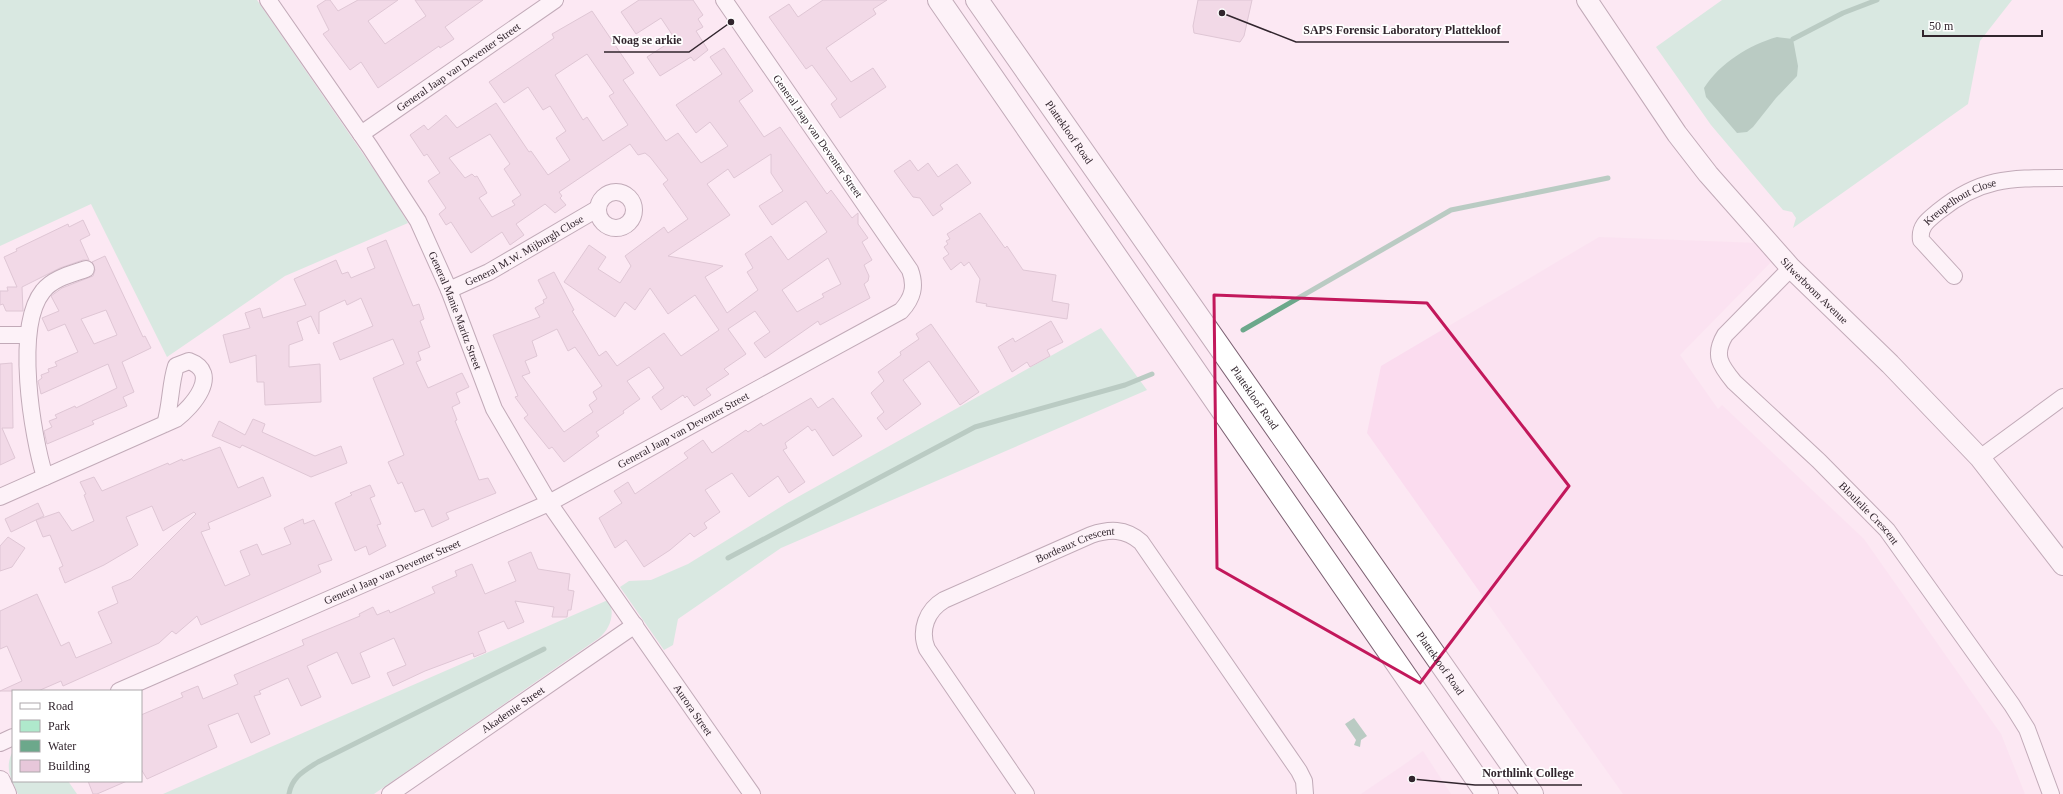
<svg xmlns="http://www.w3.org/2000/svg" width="2063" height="794" font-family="Georgia,serif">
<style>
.built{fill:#fbdcef}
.green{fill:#afe9cc}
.water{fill:#6ca88b}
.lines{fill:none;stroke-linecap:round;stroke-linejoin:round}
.stream{stroke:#6ca88b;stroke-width:5}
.building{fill:#e7c7da;stroke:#bc9eb0;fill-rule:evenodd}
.minor-casing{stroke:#7c6172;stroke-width:18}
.tertiary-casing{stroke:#7c6172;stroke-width:22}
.primary-casing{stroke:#7c6172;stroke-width:24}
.minor{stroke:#fff;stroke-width:16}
.tertiary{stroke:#fff;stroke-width:20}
.primary{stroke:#fff;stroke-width:22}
.marked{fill:none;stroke:#c2185b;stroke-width:3;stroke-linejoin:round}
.labels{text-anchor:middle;stroke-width:3.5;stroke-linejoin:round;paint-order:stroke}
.street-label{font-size:11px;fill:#31252d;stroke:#fff}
.leader{fill:none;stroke:#31252d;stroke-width:1.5}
.callout-dot{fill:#31252d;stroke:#fff;stroke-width:1.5}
.callout-label{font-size:12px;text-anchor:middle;font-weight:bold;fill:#31252d;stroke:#fff;stroke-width:3.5;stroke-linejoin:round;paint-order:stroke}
</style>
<rect width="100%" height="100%" fill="#fce8f3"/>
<!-- built -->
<g class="built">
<polygon points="1599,237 1759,243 1773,260 1680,355 1718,409 1722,405 1864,539 2001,734 2025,794 1623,794 1367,433 1381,366"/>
<polygon points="1423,751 1451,794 1361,794 1405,764"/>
</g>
<!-- green -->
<g class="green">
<polygon points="0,0 257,0 390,193 408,223 285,276 167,357 91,204 0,246"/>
<polygon points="1722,0 2012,0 1980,41 1968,104 1793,228 1796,218 1792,212 1783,210 1711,125 1656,47"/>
<polygon points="1101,328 1147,390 781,548 678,619 673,645 664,650 620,587 629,581 651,580 688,564 787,503"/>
<path d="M608,600C616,613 610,629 599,638L374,794H163Z"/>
<path d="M13,751V781H68L77,794H18C11,779 4,767 13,751Z"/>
</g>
<!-- water -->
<g class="water">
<path d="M1777,37L1793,39L1798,66L1797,76L1776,98L1753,127L1747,132L1737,133L1706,97L1704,88C1720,63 1749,45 1777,37Z"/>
<polygon points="1354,718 1367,736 1361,740 1360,747 1354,745 1356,740 1345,724"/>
</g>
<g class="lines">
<!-- stream -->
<g class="stream">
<polyline points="1793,39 1843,13 1877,0"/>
<polyline points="1243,330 1451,210 1608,178"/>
<polyline points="728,558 975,427 1125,385 1152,374"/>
<path d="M289,794C292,777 304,771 318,762L544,649"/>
</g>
</g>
<!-- building -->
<g class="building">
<polygon points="326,0 330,0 338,11 358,0 398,0 368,21 385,44 426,16 415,0 483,0 445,27 454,39 440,48 439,46 378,88 361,62 350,70 323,34 329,30 317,6"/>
<polygon points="639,0 693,0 703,15 698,19 703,27 696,31 708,50 694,61 691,57 660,76 647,57 675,39 661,18 636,34 621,12"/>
<polygon points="823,0 887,0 873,9 876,14 826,48 851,82 873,68 886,87 840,118 831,104 837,99 812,65 806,69 769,17 789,4 798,17"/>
<polygon points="1198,0 1252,0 1244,36 1240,42 1194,33 1193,26"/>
<path d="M592,11L634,73L623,80L666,141L678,133L701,163L728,146L710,122L696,133L676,105L722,74L710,57L724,48L753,91L739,101L764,137L780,127L827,194L831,190L852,218L858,213V224L868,238L862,242L872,260L864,265L869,276L868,281L864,284L870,298L820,325L818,321L765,358L754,343L770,332L755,311L728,329L746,354L724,369L729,374L706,389L711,395L694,406L687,396L685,398L683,395L661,410L652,397L664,388L649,367L627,381L640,399L623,411L624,413L596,432L599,436L564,462L552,447L549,449L524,418L528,415L515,397L518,396L493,335L540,317L535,308L544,303L543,300L547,298L538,280L554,272L574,310L572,311L599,356L606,351L617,366L664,333L681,356L719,330L695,295L668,314L650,288L635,310L625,302L615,317L564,282L589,245L606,257L598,269L620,283L631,266L625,256L664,227L668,233L688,219L663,184L668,180L650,157L645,153L638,155L630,144L559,192L562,196L560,198L566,205L555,213L545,204L516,224L524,235L510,245L502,232L471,253L451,222L446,225L439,214L446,208L428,181L440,173L427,154L424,156L410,135L424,125L428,130L446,115L457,128L496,103L529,152L531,151L548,175L570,160L556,138L566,131L550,106L543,110L528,87L504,103L489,82L554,38L552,34ZM587,54L614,93L609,96L628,125L603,141L587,117L583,120L555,75ZM490,134L510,164L504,169L521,195L512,201L515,205L492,217L479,198L487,193L477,176L475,177L472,174L465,178L449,158ZM771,154V173L783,191L759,206L772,225L806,201L827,232L788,260L771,236L745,254L753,268L747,272L758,290L727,313L705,277L723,266L668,256L730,215L707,184L728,169L734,178ZM828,258L841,284L822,294L824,297L797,312L782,290ZM557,329L568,351L575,347L602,386L593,392L597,399L589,405L593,412L564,432L522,376L530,373L525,361L537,356L532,341Z"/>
<polygon points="910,160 918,171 928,163 938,177 957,164 971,183 940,205 943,209 933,216 920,198 913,197 894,171"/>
<polygon points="980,213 1005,248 1007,246 1023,270 1056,275 1052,301 1069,304 1067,319 986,306 987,304 976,302 980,279 969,262 964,266 961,262 951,270 943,258 949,254 944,247 948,244 946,241 950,239 947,234"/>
<polygon points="83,220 90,235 80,240 89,260 83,260 60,268 22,287 23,311 6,311 3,304 0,305 0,291 8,291 7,287 17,287 4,257 17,251 16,249 68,224 69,227"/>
<polygon points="386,240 413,306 419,304 424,319 420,321 430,347 418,352 421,360 416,362 428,388 462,373 469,387 456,393 460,403 452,407 457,420 455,421 479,480 488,478 496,493 446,513 449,519 432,527 424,509 415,512 402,482 398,484 388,462 404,455 373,378 404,364 393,339 340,360 333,343 373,326 361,298 347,305 345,300 319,312 319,334 311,316 297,322 303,340 289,345 289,367 320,364 321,402 265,405 264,382 257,382 256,355 230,363 223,335 250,328 245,313 260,308 263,318 306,305 294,279 336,260 342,274 348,272 351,278 375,268 367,248"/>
<path d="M105,256L143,337L145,336L151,348L122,362L134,392L123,397L127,406L92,421L94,424L47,444L44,431L52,427L49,421L57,418L55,415L75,406L76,408L117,388L108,364L41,394L38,381L42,378L41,375L49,372L48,369L57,366L55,362L78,352L65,324L48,331L42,318L59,311L51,296L62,288L93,276L95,270L92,262ZM106,310L117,335L94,344L81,319Z"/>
<polygon points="1051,321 1063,342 1047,350 1050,356 1030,367 1027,362 1012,372 998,347 1013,338 1015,342"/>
<polygon points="931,324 979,392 960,405 929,361 903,380 921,404 886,430 877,418 884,412 871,393 884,381 878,372 901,355 900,352 919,339 916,334"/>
<polygon points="12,363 13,428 2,428 15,458 0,465 0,364"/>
<polygon points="811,398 818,408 833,398 862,436 833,456 815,429 812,431 808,426 785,443 787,448 783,450 805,482 789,493 778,476 749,497 732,473 705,490 720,512 704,523 707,528 694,537 690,533 670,550 644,567 626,540 615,548 599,518 622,503 614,491 628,482 635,494 688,458 684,453 703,440 712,453 746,430 748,432 761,423 763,426"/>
<polygon points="253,419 265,424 262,432 315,456 341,446 347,463 311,477 242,445 240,448 212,436 219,421 245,435"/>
<polygon points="220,447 238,488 263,477 271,496 208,523 210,529 201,532 225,586 250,575 240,551 257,544 262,555 291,544 284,528 303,519 304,524 314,520 332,560 318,565 321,572 201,625 197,616 176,634 172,631 159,643 63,686 61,681 38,691 0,691 22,681 7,646 0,649 0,611 37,594 61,646 69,642 76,658 112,643 98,612 118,603 112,587 131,579 196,514 194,512 163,531 152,506 126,517 138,545 104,565 65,583 59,568 63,566 50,535 43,537 36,520 59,512 72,531 94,521 84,495 86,494 80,482 94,477 102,491 168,463 169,465 182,459 183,461"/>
<polygon points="370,485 375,496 370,498 381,524 377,525 386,546 369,555 366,546 355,551 335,503 352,495 350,493"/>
<polygon points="38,503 44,516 11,532 5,519"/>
<polygon points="8,537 25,548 12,567 0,571 0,546"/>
<polygon points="531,552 538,569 570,574 568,590 574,591 571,610 568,610 567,617 552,617 554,607 515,601 524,622 508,629 504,621 478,632 486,652 474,657 473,653 425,671 393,686 387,673 406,665 394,638 360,653 370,677 352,684 337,652 307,666 321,697 301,706 288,678 259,691 261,694 254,696 270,734 251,743 238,713 208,725 217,747 147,779 141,769 141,715 183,697 181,693 198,686 203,699 238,684 234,675 304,645 302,640 360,616 359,614 373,607 377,615 389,610 390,613 435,593 432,587 457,576 455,571 472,564 485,594 516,581 508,562"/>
<polygon points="88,781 127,781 97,794 93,794"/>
</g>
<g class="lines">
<!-- minor casing -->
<g class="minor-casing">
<g id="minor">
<path id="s1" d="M268,0L370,147L418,221L449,290L494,409L549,503L752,794"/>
<path id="s2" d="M361,134L555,0"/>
<circle cx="616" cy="210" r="18"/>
<path id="s3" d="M1791,268L1725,335C1713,355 1720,365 1734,382L1819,461L1887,530L2012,705L2027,729L2051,794"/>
<path id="s4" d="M1954,276L1921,240C1919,226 1928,220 1939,211C1981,177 2011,178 2063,178"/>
<path id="s5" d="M449,290L489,272L597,209"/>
<polyline points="0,335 28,335"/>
<polyline points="1980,458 2063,397"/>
<path d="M45,477C32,435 14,327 43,291C53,278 72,274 86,269"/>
<path d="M0,497L176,419C192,407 222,373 189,361L176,366C170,384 171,405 165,424"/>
<path id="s6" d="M119,691L549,503L901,311C913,298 916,286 910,270L724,0"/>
<polyline points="0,743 13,737"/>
<path id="s7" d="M390,794L635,625"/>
<path id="s8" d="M1026,794L927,649C919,630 927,610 944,600L1091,535C1109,529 1125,528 1141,542L1299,771L1304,781L1305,794"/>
</g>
</g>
<!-- tertiary casing -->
<g class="tertiary-casing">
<g id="tertiary">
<path id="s9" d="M1587,0L1677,134L1708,174L1791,268L1890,364L1980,458L2063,565"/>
<polyline points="0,781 6,794"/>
</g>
</g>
<!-- primary casing -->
<g class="primary-casing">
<g id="primary">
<polyline points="939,0 1487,794"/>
<path id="s10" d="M977,0L1532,794"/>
</g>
</g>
<!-- minor -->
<use href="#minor" class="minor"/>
<!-- tertiary -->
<use href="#tertiary" class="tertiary"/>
<!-- primary -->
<use href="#primary" class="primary"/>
</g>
<!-- marked area -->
<path d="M0 0H2063V794H0ZM1214,295L1427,303L1569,486L1420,683L1217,568Z" fill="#fce8f3" fill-opacity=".55" fill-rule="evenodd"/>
<path class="marked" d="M1214,295L1427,303L1569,486L1420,683L1217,568Z"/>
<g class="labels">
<!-- street labels -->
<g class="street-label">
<text dy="4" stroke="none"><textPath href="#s2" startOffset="118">General Jaap van Deventer Street</textPath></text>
<text dy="4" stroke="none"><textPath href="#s10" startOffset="161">Plattekloof Road</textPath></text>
<text transform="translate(818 136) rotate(55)" y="4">General Jaap van Deventer Street</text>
<text dy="4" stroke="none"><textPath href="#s4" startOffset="108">Kreupelhout Close</textPath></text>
<text dy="4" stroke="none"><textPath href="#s5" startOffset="85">General M.W. Mijburgh Close</textPath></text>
<text dy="4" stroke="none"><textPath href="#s9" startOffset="370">Silwerboom Avenue</textPath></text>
<text dy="4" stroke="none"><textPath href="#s1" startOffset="364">General Manie Maritz Street</textPath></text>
<text dy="4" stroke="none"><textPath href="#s10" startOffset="485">Plattekloof Road</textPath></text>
<text dy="4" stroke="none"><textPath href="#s6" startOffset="622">General Jaap van Deventer Street</textPath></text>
<text dy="4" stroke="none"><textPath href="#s3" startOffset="335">Bloulelie Crescent</textPath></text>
<text dy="4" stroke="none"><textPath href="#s8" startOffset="375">Bordeaux Crescent</textPath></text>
<text dy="4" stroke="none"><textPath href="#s6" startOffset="298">General Jaap van Deventer Street</textPath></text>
<text dy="4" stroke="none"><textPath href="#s10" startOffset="809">Plattekloof Road</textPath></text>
<text dy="4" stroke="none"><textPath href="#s7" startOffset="149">Akademie Street</textPath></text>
<text dy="4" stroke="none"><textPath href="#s1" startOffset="831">Aurora Street</textPath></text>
</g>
</g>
<!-- callouts -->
<path class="leader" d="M1222 13L1296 42H1509M731 22L689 52H604M1412 779L1475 785H1582"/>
<g class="callout-dot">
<circle cx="1222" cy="13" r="4"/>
<circle cx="731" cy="22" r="4"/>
<circle cx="1412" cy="779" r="4"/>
</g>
<g class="callout-label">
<text x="1402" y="34">SAPS Forensic Laboratory Plattekloof</text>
<text x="647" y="44">Noag se arkie</text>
<text x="1528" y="777">Northlink College</text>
</g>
<!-- legend -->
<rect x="12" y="690" width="130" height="92" fill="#ffffff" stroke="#ada8ab"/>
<rect x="20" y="703" width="20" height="6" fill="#ffffff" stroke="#ada8ab"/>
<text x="48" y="710" font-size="12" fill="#31252d">Road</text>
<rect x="20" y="720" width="20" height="12" fill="#afe9cc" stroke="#ada8ab"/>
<text x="48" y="730" font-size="12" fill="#31252d">Park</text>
<rect x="20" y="740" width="20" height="12" fill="#6ca88b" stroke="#ada8ab"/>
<text x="48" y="750" font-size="12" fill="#31252d">Water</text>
<rect x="20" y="760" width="20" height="12" fill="#e7c7da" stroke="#ada8ab"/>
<text x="48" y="770" font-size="12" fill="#31252d">Building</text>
<!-- scale -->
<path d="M1923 30v6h119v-6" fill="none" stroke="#31252d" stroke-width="2"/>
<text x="1929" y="30" font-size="12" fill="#31252d" stroke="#ffffff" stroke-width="3" paint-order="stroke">50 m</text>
</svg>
